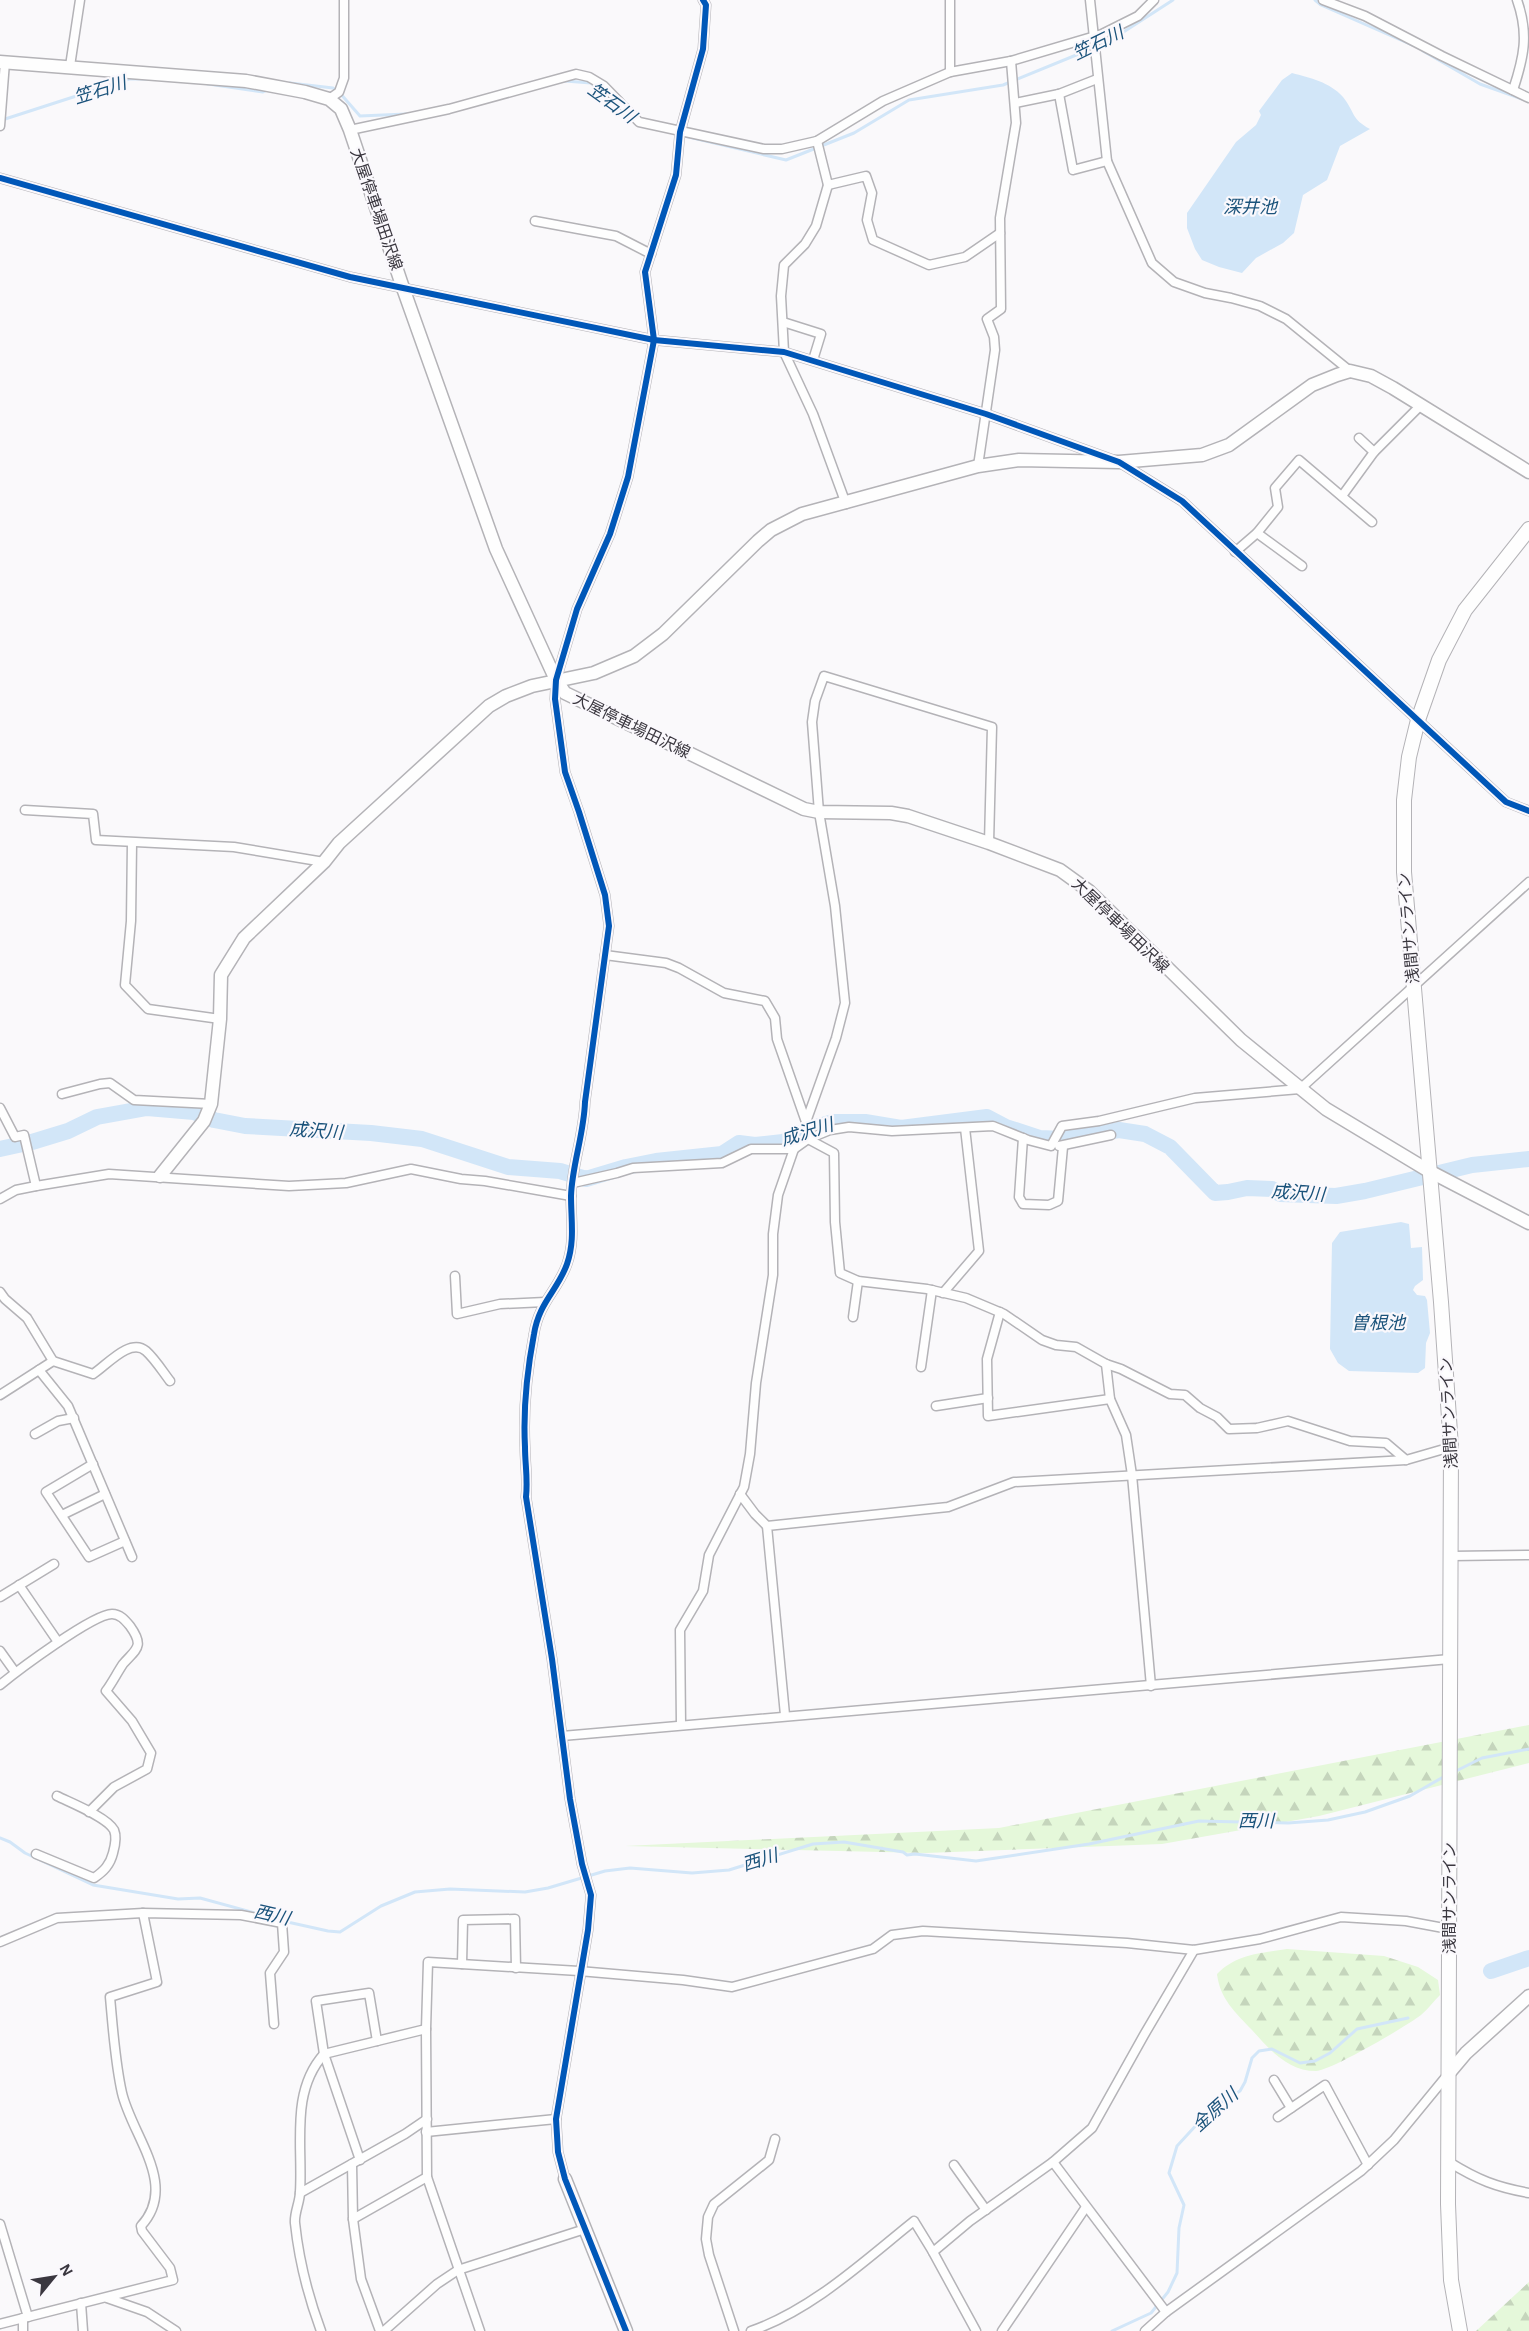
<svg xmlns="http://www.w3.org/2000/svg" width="1529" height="2331" font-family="'Alegreya Sans','Noto Sans JP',sans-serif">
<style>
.forest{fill:url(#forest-firs)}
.water{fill:#d2e6f8}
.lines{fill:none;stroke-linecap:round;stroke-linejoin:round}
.stream{stroke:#d2e6f8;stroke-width:3}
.river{stroke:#d2e6f8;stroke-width:16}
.street-casing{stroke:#b4b3b7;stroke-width:11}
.secondary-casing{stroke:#b4b3b7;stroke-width:15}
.primary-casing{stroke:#b4b3b7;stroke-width:16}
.street{stroke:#fefefe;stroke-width:8}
.secondary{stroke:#fefefe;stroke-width:12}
.primary{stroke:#fefefe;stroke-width:14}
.cycleway-casing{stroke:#faf8fc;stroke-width:10}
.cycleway{stroke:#0057b8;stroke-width:6}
.labels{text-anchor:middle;stroke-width:4.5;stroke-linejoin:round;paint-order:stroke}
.street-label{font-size:16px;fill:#3a373f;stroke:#faf8fc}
.water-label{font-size:18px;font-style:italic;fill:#1b537b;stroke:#faf8fc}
</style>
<defs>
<pattern id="forest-firs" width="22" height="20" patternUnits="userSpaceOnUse" patternTransform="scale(1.5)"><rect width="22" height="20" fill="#e5f8da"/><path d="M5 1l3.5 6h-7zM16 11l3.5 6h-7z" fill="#c5d5bc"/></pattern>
</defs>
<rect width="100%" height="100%" fill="#faf9fb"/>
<!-- forest -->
<g class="forest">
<polygon points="1529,1725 1529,1763 1319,1816 1162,1844 926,1853 625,1846 999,1828"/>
<path d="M1287,1949L1384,1956L1418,1967L1438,1980L1440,1995C1434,2001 1428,2009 1421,2015C1407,2026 1330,2071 1316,2071C1288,2071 1269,2049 1252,2030C1235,2012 1220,1999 1217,1974C1236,1954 1261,1953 1287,1949Z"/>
<polygon points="1529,2282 1529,2331 1476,2331"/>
</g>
<!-- water -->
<g class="water">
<path d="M1292,73C1310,78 1330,82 1343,97C1355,112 1351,119 1370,129L1340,146L1327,180L1303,195L1294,233L1283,243L1256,258L1242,273L1219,267L1202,260L1195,249L1187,228V213L1236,142L1256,125L1261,115L1259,111L1282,80Z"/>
<polygon points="1401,1222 1409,1224 1411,1248 1422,1247 1423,1280 1415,1286 1413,1290 1417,1295 1425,1296 1427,1300 1430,1333 1426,1343 1425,1368 1418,1373 1349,1371 1338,1363 1330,1349 1332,1243 1340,1232"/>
</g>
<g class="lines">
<!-- stream -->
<g class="stream">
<polyline points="1315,0 1321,5 1412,45"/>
<polyline points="1423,51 1480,84 1525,100"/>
<polyline points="565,81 591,83 620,108"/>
<polyline points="290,83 333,88 339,92 360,116 406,114"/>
<polyline points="208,84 263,92 267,90"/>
<polyline points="2,120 129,79 148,79"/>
<polyline points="680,135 786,160 854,133 909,100 1003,85 1108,42 1173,0"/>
<polyline points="1454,1772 1482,1758 1529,1749"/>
<polyline points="0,1838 10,1842 25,1853 93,1885 178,1899 200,1898 266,1916"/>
<polyline points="283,1921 328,1931 340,1932 381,1906 415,1892 450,1889 525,1892 548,1888 605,1871 630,1868 692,1873 729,1870 813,1844 844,1842 903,1852 907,1855 915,1854 976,1861 1089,1844 1199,1821 1288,1823 1328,1820 1365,1812 1410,1796 1445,1776"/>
<polyline points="1112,2331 1151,2313 1168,2292 1177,2273 1179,2228 1184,2205 1169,2173 1177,2146 1211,2109 1240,2091 1245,2082 1252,2058 1259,2051 1272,2049 1300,2063 1315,2061 1330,2053 1357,2029 1408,2018"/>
</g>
<!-- river -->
<g class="river">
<polyline points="0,1149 32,1142 68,1131 97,1117 147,1108 194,1112 214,1120 245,1126 371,1133 422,1139 508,1167 560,1171 586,1179 626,1167 656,1161 722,1154 739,1143 755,1145 783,1142 810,1129 833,1122 865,1122 901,1128 987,1117 1006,1127 1040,1138 1063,1139 1119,1130 1145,1134 1170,1147 1215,1193 1228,1192 1247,1188 1272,1189 1280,1194 1336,1196 1365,1191 1472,1165 1529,1159"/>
<polyline points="1491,1971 1529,1958"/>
</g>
<!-- street casing -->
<g class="street-casing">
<g id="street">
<polyline points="1090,0 1107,161 1152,263 1174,282 1205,293 1231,298 1260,306 1286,319 1350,371"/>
<polyline points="1323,0 1365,16 1442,56 1529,98"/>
<polyline points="70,66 80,0"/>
<polyline points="950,72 950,0"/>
<path d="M1513,90C1524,57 1529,34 1517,0"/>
<polyline points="1059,94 1073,170 1107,161"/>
<polyline points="329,99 339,92 344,78 344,0"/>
<polyline points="1015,103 1059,94 1097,79"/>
<polyline points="0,126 5,62"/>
<polyline points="350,130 449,109 576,74 589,77 604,86 639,122 764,149 782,149 817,141 883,101 950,72 1011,61 1102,34 1138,16 1154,0"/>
<polyline points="817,141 828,185 816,226 805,244 784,265 781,296 784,352 813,414 846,504"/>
<polyline points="0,178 350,277 654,340 784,352 986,414 1119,462 1182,501 1506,802 1529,811"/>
<polyline points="828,185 866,176 872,193 867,220 873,240 929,265 965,257 1000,233"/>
<polyline points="535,221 616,236 651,254"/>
<polyline points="783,322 821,334 813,360"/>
<polyline points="1359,438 1374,452"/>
<polyline points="978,466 995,350 994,337 987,319 1001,309 1000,218 1016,123 1011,61"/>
<polyline points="1342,496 1374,452 1421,405"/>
<polyline points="1257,533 1302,566"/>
<polyline points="1235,552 1257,533 1278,507 1275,488 1299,460 1372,522"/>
<polyline points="25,810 93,814 96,840 234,847 324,862"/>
<polyline points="132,843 131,921 125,985 148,1009 220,1019"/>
<polyline points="605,955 666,963 679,968 724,993 765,1001 775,1018 777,1039 806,1122 808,1139"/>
<polyline points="62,1094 100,1084 110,1083 134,1100 211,1104"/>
<polyline points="0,1108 15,1137 24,1135 36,1186"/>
<polyline points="806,1122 836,1038 845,1003 835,906 819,812 814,748 812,722 815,701 824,676 992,727 989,843"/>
<polyline points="1023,1138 1019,1197 1023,1204 1049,1205 1058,1201 1063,1147"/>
<polyline points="808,1139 834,1153 835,1222 840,1273 858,1281 927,1289 966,1298 1004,1314 1042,1340 1056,1345 1076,1347 1106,1364 1121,1369 1170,1394 1185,1395 1200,1408 1217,1417 1229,1429 1257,1428 1288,1421 1350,1441 1386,1443 1406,1460"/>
<polyline points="1059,1146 1111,1135"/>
<polyline points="573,1183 617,1173 633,1168 722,1163 751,1149 794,1149 808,1139 830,1130 849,1127 892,1131 993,1126 1028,1140 1051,1146 1062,1126 1099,1121 1195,1098 1300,1089 1529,882"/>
<polyline points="0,1199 16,1190 36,1186 109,1174 289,1186 346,1183 411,1169 461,1179 485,1181 571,1196"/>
<polyline points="455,1276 457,1314 500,1304 545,1302"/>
<path d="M0,1292L5,1299L27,1318L53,1361L93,1374C106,1366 130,1337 146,1351C155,1359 163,1372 170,1381"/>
<polyline points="943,1293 979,1251 965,1128"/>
<polyline points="1000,1312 987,1359 988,1416 1110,1399"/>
<polyline points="853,1317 858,1281"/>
<polyline points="1106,1364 1110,1399 1126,1435 1132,1475 1151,1686"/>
<polyline points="921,1367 932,1290"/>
<polyline points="39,1370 68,1406 132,1557"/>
<polyline points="0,1395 53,1361"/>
<polyline points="936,1406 988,1398"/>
<polyline points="35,1434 58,1421 74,1418"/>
<polyline points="93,1464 46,1492 89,1557 125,1541"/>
<polyline points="740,1494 755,1514 767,1526"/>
<polyline points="62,1515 105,1494"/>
<polyline points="1451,1556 1529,1555"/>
<polyline points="19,1585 58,1642"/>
<polyline points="0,1597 54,1564"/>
<polyline points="0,1651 15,1672"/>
<path d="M0,1685C17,1671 93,1614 112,1614C120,1614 125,1620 130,1626C145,1647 136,1649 123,1664C117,1673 112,1683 106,1691L132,1721L151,1753L147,1769L114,1787L89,1812"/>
<polyline points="785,1715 767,1526 948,1507 1014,1482 1406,1460 1451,1447"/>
<polyline points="681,1725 680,1630 703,1591 709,1555 744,1487 750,1454 756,1383 773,1275 773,1234 778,1195 794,1149"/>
<polyline points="562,1736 1450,1659"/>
<path d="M36,1854L94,1878C104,1871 110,1865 113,1853C115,1846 117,1837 114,1830C107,1817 71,1803 57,1796"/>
<polyline points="0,1942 57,1918 143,1913 241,1915 282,1923 284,1952 270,1973 274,2024"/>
<polyline points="462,1964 463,1920 515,1919 516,1968"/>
<polyline points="1274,2080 1291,2108"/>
<polyline points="1278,2117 1325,2085 1368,2165"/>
<polyline points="426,2132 556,2119"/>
<polyline points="360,2160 324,2054 316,2001 369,1993 377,2041"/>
<polyline points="1053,2162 1166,2312"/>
<path d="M1449,2162C1478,2180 1496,2187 1529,2193"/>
<polyline points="352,2164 353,2219 361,2279 380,2331"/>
<polyline points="954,2165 986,2210"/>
<path d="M565,2179L558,2152L556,2119L588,1930L591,1895L582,1864L570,1799L552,1659L526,1497C528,1478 525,1465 525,1447C523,1410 527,1371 534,1334C539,1302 558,1290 567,1264C575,1241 571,1220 571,1196C572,1165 584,1134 585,1102L609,926L605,895L579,812L565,772L555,699L556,680L577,609L610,534L628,477L654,340L645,272L676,175L680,132L703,49L706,5L703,0"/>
<polyline points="300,2193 405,2134 427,2119"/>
<polyline points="353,2219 427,2177"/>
<polyline points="0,2224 28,2317"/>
<polyline points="933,2252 970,2221 1053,2162 1092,2128 1144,2035 1194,1950"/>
<polyline points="107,2298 147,2312 176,2331"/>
<polyline points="81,2303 83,2331"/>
<polyline points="23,2318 23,2331"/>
<path d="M0,2324L173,2280L170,2268L142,2231L141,2226C179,2185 132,2136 122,2093C115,2062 113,2029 110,1997L157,1982L143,1913"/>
<path d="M321,2331C308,2296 299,2261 295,2223C294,2213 300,2202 300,2192C303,2145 290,2092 324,2054L426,2029"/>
<polyline points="384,2331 437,2284 458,2270 585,2229"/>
<polyline points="480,2331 427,2177 426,2029 428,1962 579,1971 683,1980 732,1987 873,1949 892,1935 923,1931 1127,1943 1194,1950 1260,1939 1341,1917 1406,1921 1449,1929"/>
<polyline points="734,2331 709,2255 706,2239 708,2217 714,2204 769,2160 775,2139"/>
<path d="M751,2331C812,2310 864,2261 914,2221L933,2252L976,2331"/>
<polyline points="1002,2331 1086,2207"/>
<polyline points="1145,2331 1166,2312 1361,2171 1394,2140 1449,2073"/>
</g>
</g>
<!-- secondary casing -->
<g class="secondary-casing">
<g id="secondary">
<polyline points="0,62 246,81 305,92 329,99 341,109 350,130 403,288 496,549 556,680 565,693 804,809 819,812 891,813 908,816 989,843 1060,870 1089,891 1241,1040 1326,1109 1429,1171 1529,1223"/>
<polyline points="160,1176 204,1121 211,1104 220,1019 221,975 244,938 324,862 339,843 489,706 506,696 532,686 594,673 634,656 663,634 758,541 771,530 802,514 978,466 1019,460 1119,462 1202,455 1229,445 1312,385 1337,375 1350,371 1371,376 1393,388 1529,472"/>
<polyline points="1450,2072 1466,2053 1529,1996"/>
<polyline points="565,2179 626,2331"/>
</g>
</g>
<!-- primary casing -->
<g class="primary-casing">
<polyline id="primary" points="1460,2331 1451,2280 1448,2204 1451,1447 1441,1302 1404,872 1404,800 1409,757 1418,720 1439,660 1465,610 1529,529"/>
</g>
<!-- street -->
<use href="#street" class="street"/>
<!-- secondary -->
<use href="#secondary" class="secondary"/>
<!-- primary -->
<use href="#primary" class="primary"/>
<!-- cycleway casing -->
<g class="cycleway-casing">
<g id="cycleway">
<polyline points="0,178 350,277 654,340 784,352 986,414 1119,462 1182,501 1506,802 1529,811"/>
<path d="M626,2331L565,2179L558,2152L556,2119L588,1930L591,1895L582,1864L570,1799L552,1659L526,1497C528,1478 525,1465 525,1447C523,1410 527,1371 534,1334C539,1302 558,1290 567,1264C575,1241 571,1220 571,1196C572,1165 584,1134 585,1102L609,926L605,895L579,812L565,772L555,699L556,680L577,609L610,534L628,477L654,340L645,272L676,175L680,132L703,49L706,5L703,0"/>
</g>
</g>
<!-- cycleway -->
<use href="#cycleway" class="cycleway"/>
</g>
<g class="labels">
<!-- street labels -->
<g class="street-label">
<text transform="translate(377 209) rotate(71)" y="6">大屋停車場田沢線</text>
<text transform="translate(632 725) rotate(26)" y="6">大屋停車場田沢線</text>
<text transform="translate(1121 925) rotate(44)" y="6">大屋停車場田沢線</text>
<text transform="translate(1408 928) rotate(-95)" y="6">浅間サンライン</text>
<text transform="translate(1448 1413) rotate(-93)" y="6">浅間サンライン</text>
<text transform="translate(1449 1898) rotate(-90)" y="6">浅間サンライン</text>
</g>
<!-- water labels -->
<g class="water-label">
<text transform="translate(1098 43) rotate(-26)" y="6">笠石川</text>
<text transform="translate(100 90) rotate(-17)" y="6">笠石川</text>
<text transform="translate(612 103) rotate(36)" y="6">笠石川</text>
<text x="1250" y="213">深井池</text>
<text transform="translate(316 1131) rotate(4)" y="6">成沢川</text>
<text transform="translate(807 1132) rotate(-17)" y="6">成沢川</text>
<text transform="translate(1298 1193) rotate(4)" y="6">成沢川</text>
<text x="1378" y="1329">曽根池</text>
<text x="1256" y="1827">西川</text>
<text transform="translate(760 1860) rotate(-17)" y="6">西川</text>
<text transform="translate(272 1915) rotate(13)" y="6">西川</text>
<text transform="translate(1215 2110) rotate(-42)" y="6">金原川</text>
</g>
</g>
<!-- north arrow -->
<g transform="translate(54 2277) rotate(60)" stroke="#faf8fc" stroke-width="4.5" paint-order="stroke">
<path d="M0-4.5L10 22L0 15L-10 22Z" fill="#3a373f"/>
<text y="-9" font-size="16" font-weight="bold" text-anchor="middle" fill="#3a373f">N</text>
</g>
</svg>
